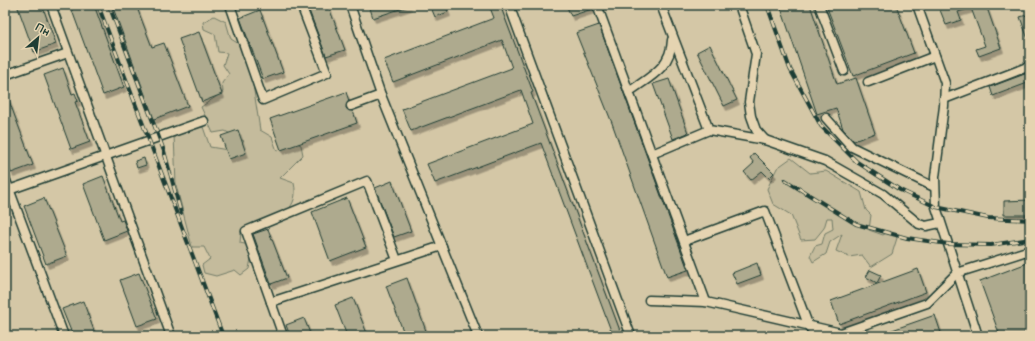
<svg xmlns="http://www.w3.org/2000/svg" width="1035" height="341" font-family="'Balsamiq Sans',sans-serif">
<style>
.built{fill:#d4c7a6}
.green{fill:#c4bb9c;stroke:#727c68}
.building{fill:#aeaa8e;stroke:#1f3d34;filter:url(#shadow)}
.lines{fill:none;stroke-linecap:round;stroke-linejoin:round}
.minor-casing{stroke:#1f3d34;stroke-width:11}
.minor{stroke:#e5d4b1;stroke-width:8}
.rail-casing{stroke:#1f3d34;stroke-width:4}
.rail{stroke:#e5d4b1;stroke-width:2.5;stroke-dasharray:8;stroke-linecap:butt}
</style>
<defs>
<filter id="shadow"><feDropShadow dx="2.5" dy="4.5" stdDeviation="0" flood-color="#0004"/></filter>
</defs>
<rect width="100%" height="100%" fill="#e5d4b1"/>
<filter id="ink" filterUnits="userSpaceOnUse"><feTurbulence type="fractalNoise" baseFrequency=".025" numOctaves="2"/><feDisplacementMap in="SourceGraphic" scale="8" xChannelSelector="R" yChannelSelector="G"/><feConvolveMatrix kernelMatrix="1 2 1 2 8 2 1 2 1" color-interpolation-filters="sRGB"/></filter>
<g filter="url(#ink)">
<!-- built -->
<rect class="built" x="5" y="5" width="1025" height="331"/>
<!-- green -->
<g class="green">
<path d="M214,16L226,22L231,39L239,44L252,78L260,130L272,137L277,151L293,141L301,145L303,155L280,178L294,183C300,209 280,217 261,227L254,223L241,231L240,243L249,245L252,253L249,269L241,275L235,270L216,276L204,273L202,265L210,259L204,247H192L176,185L174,135L182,127H203L210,147L228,150L232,155L244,141L225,131L213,133L201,107L223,92L222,83L229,74L223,65L227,53L218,52L215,34L204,29L203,22Z"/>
<polygon points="791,158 810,173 826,171 861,192 866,210 871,215 869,230 883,235 890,231 897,238 892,254 871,267 862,255 849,257 836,251 842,234 830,242 826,254 813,262 810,256 815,246 822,244 825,233 833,229 832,218 827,218 824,228 815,239 801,240 791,215 773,204 767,189 777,168"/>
</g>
<!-- building -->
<g class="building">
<polygon points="17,5 42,5 56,44 34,52"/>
<polygon points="70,5 94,5 124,87 103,95"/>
<polygon points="112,5 136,5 152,47 164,43 188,106 154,119"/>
<polygon points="307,5 328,5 345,50 326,56"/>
<polygon points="369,5 409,5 409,6 373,18"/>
<polygon points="430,5 445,5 448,12 435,17"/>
<polygon points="489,5 500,5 533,92 531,93 622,336 613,336 541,143 435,183 427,164 533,124 521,90 411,131 402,109 512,68 502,40 393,82 384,60 494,18"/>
<polygon points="566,5 592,5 592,9 571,16"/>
<polygon points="780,5 810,5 837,84 856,78 875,133 854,141 843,129 836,108 817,114"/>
<polygon points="826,5 896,5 914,53 853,76"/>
<polygon points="938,5 986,5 1001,48 979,56 976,49 985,46 971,8 958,12 961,20 946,25"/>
<polygon points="260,10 283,72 263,79 240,18"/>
<polygon points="1030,14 1030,42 1029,42 1020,17"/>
<polygon points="599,25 688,270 667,277 612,123 576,33"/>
<polygon points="199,32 222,94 202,102 179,39"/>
<polygon points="710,45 737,100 724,106 697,52"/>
<polygon points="63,68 72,94 75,93 78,101 75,102 90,142 71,149 44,75"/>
<polygon points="1030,72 1030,82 993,96 990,87"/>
<polygon points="669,79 688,133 673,139 653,84"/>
<polygon points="5,90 33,165 11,173 5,157"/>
<polygon points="346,92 349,101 346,108 348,110 353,111 357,123 281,150 270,119"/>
<polygon points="238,130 246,153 229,159 221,136"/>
<polygon points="754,153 774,173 769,178 762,171 751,180 744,172 754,163 750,158"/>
<polygon points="144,158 146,165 137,168 135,161"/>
<polygon points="103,176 120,221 123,220 127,231 104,240 83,184"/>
<polygon points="392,181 411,231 394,237 375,188"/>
<polygon points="44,198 67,256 46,264 24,206"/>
<polygon points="347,198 366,247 330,261 312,212"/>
<polygon points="1030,200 1030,215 1004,215 1004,201"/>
<polygon points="268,229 287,278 271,284 253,234"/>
<polygon points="1030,262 1030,336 1000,336 980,281"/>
<polygon points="757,263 761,275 737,284 732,273"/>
<polygon points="918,269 926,292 839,324 831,301"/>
<polygon points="870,270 881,275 877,283 866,277"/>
<polygon points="139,273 157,319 137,326 120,280"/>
<polygon points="407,278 426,331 412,336 405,336 386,286"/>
<polygon points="353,298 368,336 347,336 335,305"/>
<polygon points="83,301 96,336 73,336 62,309"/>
<polygon points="935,315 942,336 878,336 878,335"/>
<polygon points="304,318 311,336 290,336 286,325"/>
</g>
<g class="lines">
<!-- minor casing -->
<g class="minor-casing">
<g id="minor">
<polyline points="51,5 171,336"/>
<polyline points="230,5 263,100 327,73 301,5"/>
<polyline points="350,5 381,95 478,336"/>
<polyline points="509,5 631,336"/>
<polyline points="597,5 706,302"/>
<polyline points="661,5 709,130"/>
<polyline points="739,5 756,54 749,102 751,116 756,130 765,140"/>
<polyline points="819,5 844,71"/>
<polyline points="917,5 945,83 944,106 935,177 936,207 978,336"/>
<polyline points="5,75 68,53"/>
<polyline points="868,82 935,56"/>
<path d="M629,92C649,77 671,68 672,40"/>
<polyline points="944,99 1030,66"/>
<polyline points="351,106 381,95"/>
<polyline points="826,118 852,147 934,187"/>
<polyline points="652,154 709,130 765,140 825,161 883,194 919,224 926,226 940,223"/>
<polyline points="5,178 64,336"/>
<polyline points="9,190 204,121"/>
<polyline points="684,241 765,211 809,327 818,336"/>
<polyline points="649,300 706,302 841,333 927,303 957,273 1030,250"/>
<polyline points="271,302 442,246"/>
<polyline points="283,336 246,231 367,181 397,260"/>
</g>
</g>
<!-- minor -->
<use href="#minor" class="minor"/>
<!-- rail casing -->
<g class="rail-casing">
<g id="rail">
<polyline points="98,5 223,336"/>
<polyline points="109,5 164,151 181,213"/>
<polyline points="767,5 790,69 821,126 857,162 900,190 936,207 988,218 1030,220"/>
<polyline points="785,180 856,224 907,238 948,244 991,245 1030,239"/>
</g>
</g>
<!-- rail -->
<use href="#rail" class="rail"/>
</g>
</g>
<!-- margin -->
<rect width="1035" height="341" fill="none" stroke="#e5d4b1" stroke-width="20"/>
<rect x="10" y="10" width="1015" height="321" fill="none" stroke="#1f3d34" stroke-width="1.5" filter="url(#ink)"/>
<!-- north arrow -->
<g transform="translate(38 38) rotate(28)" stroke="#e5d4b1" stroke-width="3" paint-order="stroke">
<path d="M0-3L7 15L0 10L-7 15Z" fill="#1f3d34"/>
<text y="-6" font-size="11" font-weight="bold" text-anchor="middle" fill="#1f3d34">Пн</text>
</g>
</svg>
